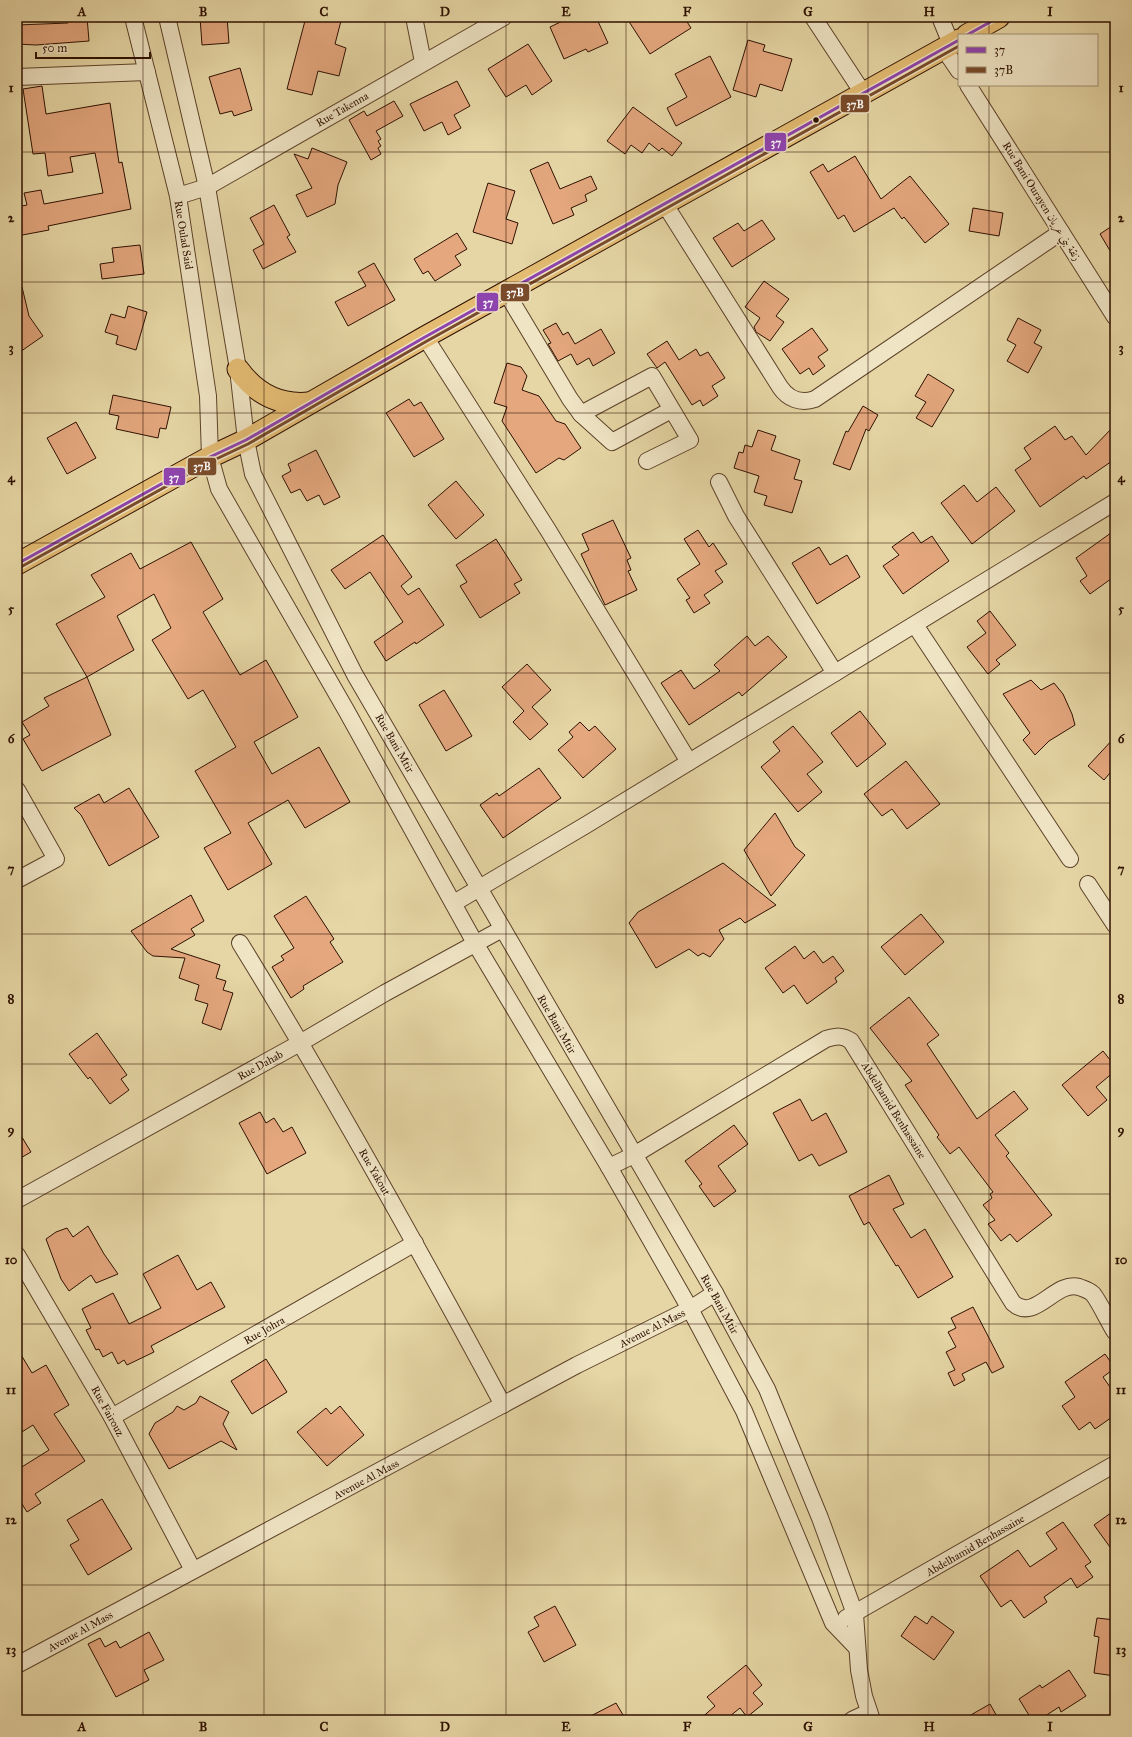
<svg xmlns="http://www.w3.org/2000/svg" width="1132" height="1737" font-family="'IM FELL Great Primer',Amiri,serif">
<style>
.building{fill:#e4a77e;stroke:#2e1000}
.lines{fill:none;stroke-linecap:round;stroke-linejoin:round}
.minor-casing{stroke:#5c4229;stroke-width:18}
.major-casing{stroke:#2e1000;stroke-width:23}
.minor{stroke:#efe4c4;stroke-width:16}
.major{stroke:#e3bb72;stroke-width:21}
.bus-1-casing{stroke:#efe4c4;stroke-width:6}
.bus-2-casing{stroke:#efe4c4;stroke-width:6}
.bus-1{stroke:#8e44ad;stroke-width:3}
.bus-2{stroke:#7a4b2a;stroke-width:3}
.grid{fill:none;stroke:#2e1000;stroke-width:1;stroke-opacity:0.55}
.bus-dot{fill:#2e1000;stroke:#efe4c4;stroke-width:1.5}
.labels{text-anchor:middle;stroke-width:3.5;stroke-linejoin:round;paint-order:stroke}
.street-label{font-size:11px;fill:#2e1000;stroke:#efe4c4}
.line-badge{stroke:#efe4c4;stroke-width:1.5}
.badge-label{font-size:11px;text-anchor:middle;font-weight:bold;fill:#fff}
.neatline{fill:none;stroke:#2e1000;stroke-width:1.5}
.grid-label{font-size:13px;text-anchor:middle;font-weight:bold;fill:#2e1000}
</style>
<rect width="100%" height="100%" fill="#e6d6a5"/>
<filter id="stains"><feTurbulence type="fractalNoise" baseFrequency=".005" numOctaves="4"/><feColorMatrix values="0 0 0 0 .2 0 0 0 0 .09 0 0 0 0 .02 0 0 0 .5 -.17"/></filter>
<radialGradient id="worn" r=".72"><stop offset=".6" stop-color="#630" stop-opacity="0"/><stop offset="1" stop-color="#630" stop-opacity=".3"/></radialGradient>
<!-- building -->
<g class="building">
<polygon points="67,17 87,17 89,41 36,45 17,44 17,25 68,23"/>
<polygon points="200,17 227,17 229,43 202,45"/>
<polygon points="306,17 342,17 335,44 346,48 339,76 318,71 312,95 287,89"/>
<polygon points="571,17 596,17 608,43 588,52 586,49 564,59 550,27"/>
<polygon points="626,17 661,17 664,22 672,17 684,17 691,28 650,54"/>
<polygon points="748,40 765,45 763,51 792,59 782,91 760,84 756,97 733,90"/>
<polygon points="528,44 552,81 532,95 526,85 506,97 488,69"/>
<polygon points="710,56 731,97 676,126 667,108 687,97 675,74"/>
<polygon points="240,68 252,110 234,116 232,111 220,114 209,77"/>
<polygon points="457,81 470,106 454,115 461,128 448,135 442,122 424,131 410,104"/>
<polygon points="42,86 46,114 110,103 119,163 122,162 131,209 48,226 49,230 17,236 17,207 27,205 24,193 41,190 44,204 103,193 95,153 70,157 73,172 48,176 45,153 33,154 23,89"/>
<polygon points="394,101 403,116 376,131 381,139 378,141 381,146 378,148 381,154 371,160 349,120 364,111 367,116"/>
<polygon points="633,107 682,143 672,156 662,148 659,151 649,143 642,153 631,145 625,154 607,141"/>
<polygon points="312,148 347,162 338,185 335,204 307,217 296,195 312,188 294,154 308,159"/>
<polygon points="855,156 881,199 910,176 949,224 925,243 904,217 902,219 894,208 854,232 844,215 838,219 810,172 823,164 828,172"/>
<polygon points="548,162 560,189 591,176 597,189 585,195 587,201 571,208 574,215 553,224 530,170"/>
<polygon points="488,183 515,191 506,219 518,223 512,244 473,232"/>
<polygon points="274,205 290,235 287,237 296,252 263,269 253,250 264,244 250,218"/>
<polygon points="973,208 1003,213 999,236 969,231"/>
<polygon points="762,220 775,239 732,267 713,238 738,223 744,231"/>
<polygon points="1115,224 1115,259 1100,234"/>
<polygon points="457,233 467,249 455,256 461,265 435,281 428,271 423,274 414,259"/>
<polygon points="140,245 144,274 102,279 100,264 114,262 112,248"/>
<polygon points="374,263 395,300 348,326 335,302 366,286 358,272"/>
<polygon points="764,281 789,299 776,316 784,322 770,341 756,332 754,327 760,318 745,307"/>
<polygon points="17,287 22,287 29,316 43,336 17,354"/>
<polygon points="128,306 147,312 136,350 116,344 118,336 105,332 111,314 125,318"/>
<polygon points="1018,318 1041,330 1034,343 1042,347 1028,373 1007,361 1016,345 1007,340"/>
<polygon points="556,323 563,335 568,332 575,344 601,329 615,353 593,366 589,358 577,365 571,354 558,361 548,344 551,343 543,330"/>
<polygon points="812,328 828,350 818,357 825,366 813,375 809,368 800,374 782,349"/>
<polygon points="667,341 679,360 696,349 700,356 708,352 725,378 712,386 718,396 703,406 700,400 692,405 665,362 657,368 647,354"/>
<polygon points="507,363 521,367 527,376 522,390 539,396 556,421 565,424 581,448 564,460 559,458 536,473 502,421 507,407 494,403"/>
<polygon points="928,374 954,390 932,427 916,418 926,402 915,396"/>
<polygon points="113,395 171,407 166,429 160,428 158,438 116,429 119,416 109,414"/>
<polygon points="409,399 414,406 421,402 444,439 414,457 386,413"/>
<polygon points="863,406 878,415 869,431 866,429 850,470 833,464 846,431 848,432"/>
<polygon points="76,422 96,458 67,474 47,438"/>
<polygon points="1115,425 1115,459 1086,479 1084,476 1040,507 1015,470 1031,459 1024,448 1055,426 1065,440 1072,436 1086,455"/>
<polygon points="758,430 776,436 771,450 800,460 794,479 802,481 792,513 764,505 767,496 754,492 759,476 734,468 739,452 743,453 745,445 752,447"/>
<polygon points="316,450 340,497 324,505 319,495 307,501 300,489 291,493 282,476 291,471 288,464"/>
<polygon points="456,481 484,515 456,539 428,505"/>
<polygon points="964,485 977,502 996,487 1015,511 972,544 941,503"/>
<polygon points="613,520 631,558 627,560 631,570 628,571 637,590 605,605 581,554 589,550 582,534"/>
<polygon points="698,530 709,547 713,543 727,564 715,571 723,582 704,595 710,603 694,613 686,600 690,598 677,579 700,564 684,539"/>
<polygon points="1115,530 1115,576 1090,594 1080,581 1087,576 1076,558"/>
<polygon points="913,532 921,543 932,536 949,561 903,594 883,566 899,555 892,547"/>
<polygon points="383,535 412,577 401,586 408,595 419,588 444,625 416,644 415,642 386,661 374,642 403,622 370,572 345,589 331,570"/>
<polygon points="496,539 522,580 514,584 520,593 480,618 460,586 467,582 456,565"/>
<polygon points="191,542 223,599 203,612 240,675 266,660 298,717 254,742 272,774 319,747 350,802 305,828 288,800 248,823 272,864 228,890 204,848 231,833 195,771 236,747 203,690 188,699 152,640 171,628 154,594 117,616 134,650 87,677 56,624 105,597 91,575 131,553 140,569"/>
<polygon points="819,547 830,565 847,555 860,577 817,604 792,563"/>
<polygon points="990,611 1016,645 996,660 1000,664 988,674 967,647 986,633 977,621"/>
<polygon points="747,636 755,646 768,636 787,657 742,696 739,692 689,725 661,683 681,670 694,689 720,671 714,665"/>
<polygon points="527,664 551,690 532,707 548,724 530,740 513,722 524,711 502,687"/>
<polygon points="87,677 111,735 42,771 23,739 30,735 22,722 49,706 44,698"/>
<polygon points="1031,680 1041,690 1054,683 1063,694 1072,714 1075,725 1049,741 1035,755 1023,740 1030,733 1003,694"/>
<polygon points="444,690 472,736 446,751 419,705"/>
<polygon points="860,711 886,744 857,767 831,733"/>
<polygon points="580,722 589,731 595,726 616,749 583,778 558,750 573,737 569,732"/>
<polygon points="793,726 823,762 807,774 822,792 798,812 761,767 780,751 773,742"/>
<polygon points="1115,737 1115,767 1104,780 1088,766"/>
<polygon points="906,761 940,804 907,829 892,809 882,816 864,794"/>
<polygon points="539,768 561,798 503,838 480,805 497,793 499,796"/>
<polygon points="129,788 159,837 109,866 81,815 74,808 99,794 104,803"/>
<polygon points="775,813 795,847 805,855 771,896 744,850"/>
<polygon points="723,863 776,905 745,923 740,918 719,930 724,939 710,957 703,953 698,956 689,949 656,968 629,923 638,912"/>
<polygon points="191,895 204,921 191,929 195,935 171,949 220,965 216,978 226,981 223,990 233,993 221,1030 202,1023 208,1004 195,1000 199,985 179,978 185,958 153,956 147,952 131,931"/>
<polygon points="306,896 334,939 330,942 343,962 303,986 304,989 291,998 272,967 284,960 281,956 294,948 274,916"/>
<polygon points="921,914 944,942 905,975 881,947"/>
<polygon points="795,946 804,959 814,951 823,963 833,956 844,971 835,978 837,982 807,1004 794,985 783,993 765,968"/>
<polygon points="909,997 939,1035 927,1044 977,1119 1014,1091 1028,1109 995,1135 1009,1153 1006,1156 1052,1215 1017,1242 1010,1234 1001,1241 988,1224 995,1220 983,1205 992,1198 990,1194 993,1192 959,1147 950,1154 937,1137 939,1135 905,1085 912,1081 870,1028"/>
<polygon points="97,1033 127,1075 121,1079 129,1090 110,1104 90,1077 88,1079 69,1054"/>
<polygon points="1103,1051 1115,1066 1115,1071 1096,1087 1107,1100 1088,1116 1062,1085"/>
<polygon points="800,1099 812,1121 826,1113 847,1152 819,1166 812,1154 799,1161 773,1113"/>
<polygon points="260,1112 266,1123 274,1118 283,1132 292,1127 306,1153 267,1174 239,1123"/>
<polygon points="734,1125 748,1144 718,1166 736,1191 714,1207 699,1186 702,1184 685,1161"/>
<polygon points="17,1129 31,1152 17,1160"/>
<polygon points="889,1175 904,1204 893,1209 911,1238 925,1229 953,1277 918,1298 898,1265 896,1266 869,1222 864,1225 849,1196"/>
<polygon points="88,1226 104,1254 118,1274 96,1283 91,1275 69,1291 61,1279 46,1239 56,1232 67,1228 73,1237"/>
<polygon points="178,1255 197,1290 211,1282 225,1307 151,1346 154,1352 127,1365 124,1360 118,1364 112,1352 103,1357 99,1349 96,1350 86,1330 91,1328 82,1309 113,1293 129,1324 161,1308 143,1274"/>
<polygon points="973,1307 1004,1367 992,1373 986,1362 962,1374 965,1380 954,1386 948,1373 955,1370 946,1352 956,1347 948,1332 956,1328 951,1318"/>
<polygon points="17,1348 32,1373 46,1365 69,1405 54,1414 85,1461 35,1494 41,1503 27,1512 17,1496 17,1470 49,1450 33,1425 17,1435"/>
<polygon points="1105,1354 1115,1368 1103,1377 1115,1394 1115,1415 1095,1429 1090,1422 1079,1430 1062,1406 1075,1397 1065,1382"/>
<polygon points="266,1359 287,1392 252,1414 231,1381"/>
<polygon points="200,1396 229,1412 223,1424 237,1450 221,1441 169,1469 149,1434 155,1423 173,1412 177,1406 184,1410 196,1403"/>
<polygon points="340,1406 364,1435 327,1466 297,1432 326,1408 331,1414"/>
<polygon points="102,1499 132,1549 88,1575 70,1545 79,1540 67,1520"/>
<polygon points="1115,1510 1115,1554 1094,1525"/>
<polygon points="1063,1522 1091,1562 1085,1566 1093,1577 1077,1588 1071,1578 1044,1597 1047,1602 1024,1618 1011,1600 1001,1607 980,1576 1018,1550 1030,1567 1057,1549 1046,1533"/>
<polygon points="555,1606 576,1645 544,1662 528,1632 539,1626 534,1617"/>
<polygon points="915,1616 927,1624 932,1616 954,1632 934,1660 901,1636"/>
<polygon points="1097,1618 1115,1620 1115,1676 1094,1673 1099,1637 1094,1636"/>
<polygon points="149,1632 164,1660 144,1670 149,1680 116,1697 88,1644 100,1638 105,1647 116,1641 120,1648"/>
<polygon points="746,1665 762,1685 753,1693 763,1704 747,1717 740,1708 725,1720 699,1720 715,1706 707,1697"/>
<polygon points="1069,1670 1086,1696 1061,1712 1059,1707 1039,1720 1032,1720 1019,1699 1040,1685 1042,1688"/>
<polygon points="616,1703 626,1720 583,1720"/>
<polygon points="990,1704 999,1720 962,1720"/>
</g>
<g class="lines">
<!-- minor casing -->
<g class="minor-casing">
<g id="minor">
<polyline points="133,17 178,196 208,396 210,457 219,489 346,710 475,943 609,1167 690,1309 744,1411 833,1623 857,1648"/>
<polyline points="167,17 207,187 238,369 246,440 253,474 355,675 715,1293 767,1389 820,1518 855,1614 859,1670 864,1696 872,1720"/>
<polyline points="414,17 423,62"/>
<polyline points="813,17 863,93"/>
<polyline points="940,17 951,44"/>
<polyline points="944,49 959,71"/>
<polyline points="17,77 147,72"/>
<polyline points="968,85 1115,317"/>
<polyline points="178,196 207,187 504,17"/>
<path d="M664,203L780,387C788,399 801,404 815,399L1061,232"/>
<polyline points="506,292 570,399 581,414 652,376 690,440 647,461"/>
<polyline points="425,337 548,530 689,762"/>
<polyline points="581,414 612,442 671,410"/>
<polyline points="719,482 736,516 835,673"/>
<polyline points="915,625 1070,859"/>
<polyline points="17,790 56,859 17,880"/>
<polyline points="1088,884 1115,925"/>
<polyline points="454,903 586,825 1115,502"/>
<path d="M240,943C333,1094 419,1249 503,1405"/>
<path d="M609,1167L634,1155L826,1039C837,1036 842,1035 851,1041L1013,1303C1035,1323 1055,1280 1079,1287C1084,1289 1089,1290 1093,1294C1100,1303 1108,1321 1115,1332"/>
<polyline points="17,1200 300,1043 385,993 502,929"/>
<polyline points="17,1255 112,1417 193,1570"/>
<polyline points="112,1417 415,1243"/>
<polyline points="846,1618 1115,1464"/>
<polyline points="17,1665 577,1365 690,1309 715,1293"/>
<polyline points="852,1720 869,1712"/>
</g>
</g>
<!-- major casing -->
<g class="major-casing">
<g id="major">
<polyline points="967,35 999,17"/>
<path d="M238,369C256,394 279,406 309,403"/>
<polyline points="17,564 210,457 246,440 425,337 959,40"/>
</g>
</g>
<!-- minor -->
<use href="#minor" class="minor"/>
<!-- major -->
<use href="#major" class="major"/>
<!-- bus-1 casing -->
<g class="bus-1-casing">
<g id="bus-1">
<polyline points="967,35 999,17"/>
<polyline points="17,564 210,457 246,440 425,337 959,40"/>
</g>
</g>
<!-- bus-2 casing -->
<g class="bus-2-casing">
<polyline id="bus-2" points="19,568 212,461 248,444 427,341 959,46"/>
</g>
<!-- bus-1 -->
<use href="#bus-1" class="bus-1"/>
<!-- bus-2 -->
<use href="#bus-2" class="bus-2"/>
</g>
<!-- grid -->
<path class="grid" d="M143,17V1720M264,17V1720M385,17V1720M506,17V1720M626,17V1720M747,17V1720M868,17V1720M989,17V35M989,85V1720M17,152H1115M17,282H1115M17,413H1115M17,543H1115M17,673H1115M17,803H1115M17,934H1115M17,1064H1115M17,1194H1115M17,1324H1115M17,1455H1115M17,1585H1115"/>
<!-- markers -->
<circle class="bus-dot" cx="816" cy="120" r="3.5"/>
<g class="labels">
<!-- street labels -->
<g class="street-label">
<text transform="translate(342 109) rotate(-30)" y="4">Rue Takenna</text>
<text transform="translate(1042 201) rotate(58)" y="4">Rue Bani Ourayen زنقة بني عريان</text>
<text transform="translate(184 235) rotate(81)" y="4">Rue Oulad Said</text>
<text transform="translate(395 743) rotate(60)" y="4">Rue Bani Mtir</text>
<text transform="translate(557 1024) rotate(60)" y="4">Rue Bani Mtir</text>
<text transform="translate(260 1065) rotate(-29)" y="4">Rue Dahab</text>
<text transform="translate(894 1110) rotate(58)" y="4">Abdelhamid Benhassaine</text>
<text transform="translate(375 1172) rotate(60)" y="4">Rue Yakout</text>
<text transform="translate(720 1304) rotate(61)" y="4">Rue Bani Mtir</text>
<text transform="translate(652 1328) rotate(-27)" y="4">Avenue Al Mass</text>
<text transform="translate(264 1330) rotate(-30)" y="4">Rue Johra</text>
<text transform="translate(108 1411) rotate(61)" y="4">Rue Fairouz</text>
<text transform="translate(366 1479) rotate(-28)" y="4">Avenue Al Mass</text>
<text transform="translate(975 1545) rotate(-30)" y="4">Abdelhamid Benhassaine</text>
<text transform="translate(80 1631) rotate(-29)" y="4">Avenue Al Mass</text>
</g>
</g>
<g class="line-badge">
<rect x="840" y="94" width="30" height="19" rx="4" fill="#7a4b2a"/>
<rect x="764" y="132" width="23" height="20" rx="4" fill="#8e44ad"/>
<rect x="500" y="283" width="30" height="19" rx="4" fill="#7a4b2a"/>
<rect x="476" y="292" width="23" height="20" rx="4" fill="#8e44ad"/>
<rect x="187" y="457" width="30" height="19" rx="4" fill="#7a4b2a"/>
<rect x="163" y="467" width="23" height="19" rx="4" fill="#8e44ad"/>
</g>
<g class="badge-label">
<text x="855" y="108">37B</text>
<text x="776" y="146">37</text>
<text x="515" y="296">37B</text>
<text x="488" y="306">37</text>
<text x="202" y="470">37B</text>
<text x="174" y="481">37</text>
</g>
<!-- margin -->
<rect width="1132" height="1737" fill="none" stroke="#e6d6a5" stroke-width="44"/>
<!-- legend -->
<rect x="958" y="34" width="140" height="52" fill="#efe4c4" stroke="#a28f76"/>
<rect x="966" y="47" width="20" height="6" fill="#8e44ad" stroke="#a28f76"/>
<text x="994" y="54" font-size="12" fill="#2e1000">37</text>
<rect x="966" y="67" width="20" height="6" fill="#7a4b2a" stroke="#a28f76"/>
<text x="994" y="74" font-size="12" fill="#2e1000">37B</text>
<!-- scale -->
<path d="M36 52v6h114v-6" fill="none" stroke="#2e1000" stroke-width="2"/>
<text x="42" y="52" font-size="12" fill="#2e1000" stroke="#efe4c4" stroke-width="3" paint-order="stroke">50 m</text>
<rect x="22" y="22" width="1088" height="1693" class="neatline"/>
<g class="grid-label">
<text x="82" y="16">A</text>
<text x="203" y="16">B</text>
<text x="324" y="16">C</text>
<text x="445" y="16">D</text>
<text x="566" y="16">E</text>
<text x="687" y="16">F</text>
<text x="808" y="16">G</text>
<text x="929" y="16">H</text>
<text x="1050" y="16">I</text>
<text x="11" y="92">1</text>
<text x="1121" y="92">1</text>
<text x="11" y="222">2</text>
<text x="1121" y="222">2</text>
<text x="11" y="352">3</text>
<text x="1121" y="352">3</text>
<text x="11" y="482">4</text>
<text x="1121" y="482">4</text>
<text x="11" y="613">5</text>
<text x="1121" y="613">5</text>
<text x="11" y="743">6</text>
<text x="1121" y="743">6</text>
<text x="11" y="873">7</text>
<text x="1121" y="873">7</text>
<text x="11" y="1003">8</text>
<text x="1121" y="1003">8</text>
<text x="11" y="1134">9</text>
<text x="1121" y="1134">9</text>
<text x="11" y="1264">10</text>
<text x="1121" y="1264">10</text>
<text x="11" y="1394">11</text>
<text x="1121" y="1394">11</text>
<text x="11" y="1524">12</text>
<text x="1121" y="1524">12</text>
<text x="11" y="1654">13</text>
<text x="1121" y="1654">13</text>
<text x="82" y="1731">A</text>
<text x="203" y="1731">B</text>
<text x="324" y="1731">C</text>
<text x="445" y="1731">D</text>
<text x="566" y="1731">E</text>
<text x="687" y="1731">F</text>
<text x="808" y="1731">G</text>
<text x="929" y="1731">H</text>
<text x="1050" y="1731">I</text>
</g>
<rect width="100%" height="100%" filter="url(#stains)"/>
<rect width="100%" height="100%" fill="url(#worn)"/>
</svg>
